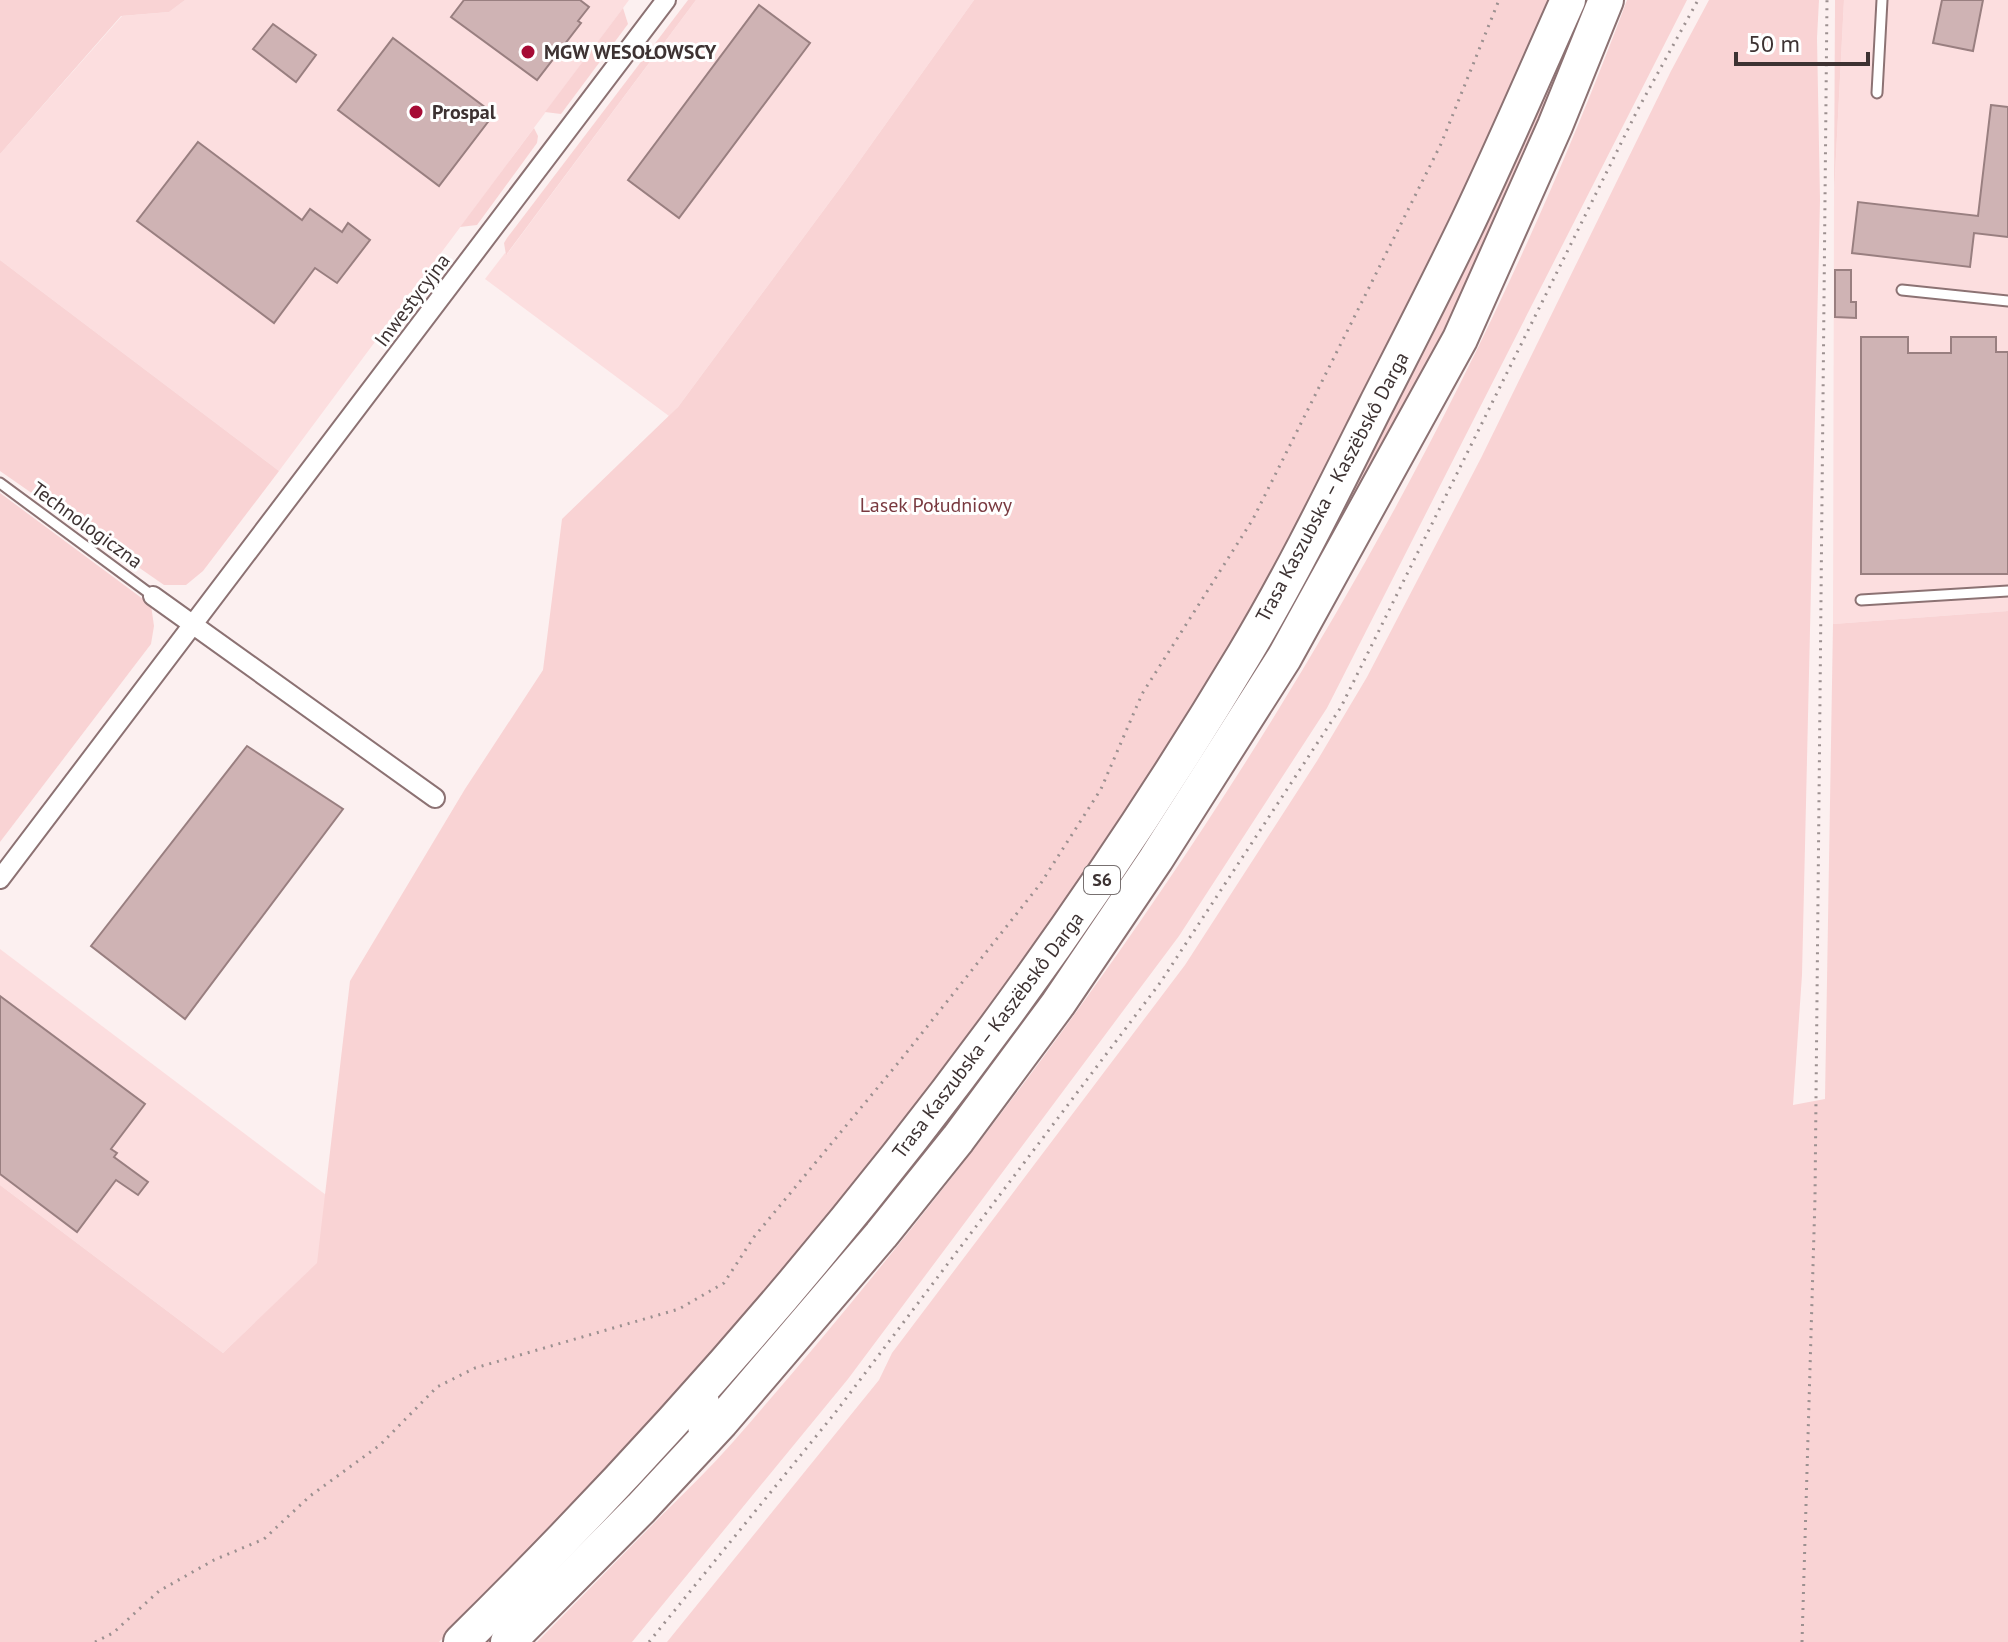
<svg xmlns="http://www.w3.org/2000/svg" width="2008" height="1642" font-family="'PT Sans',sans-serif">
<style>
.built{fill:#fcdedf}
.green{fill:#f9d3d4}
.building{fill:#cfb3b4;stroke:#997f80;stroke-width:2}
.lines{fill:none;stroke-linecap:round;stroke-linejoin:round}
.lane-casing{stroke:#8c7273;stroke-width:13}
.street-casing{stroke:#8c7273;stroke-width:22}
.highway-casing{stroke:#8c7273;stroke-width:38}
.path{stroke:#9c9090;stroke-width:3;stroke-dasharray:2 6;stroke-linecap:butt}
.lane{stroke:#fff;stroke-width:9}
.street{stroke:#fff;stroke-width:18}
.highway{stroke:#fff;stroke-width:34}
.poi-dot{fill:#a60b35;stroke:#fff;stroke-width:3}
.labels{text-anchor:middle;stroke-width:6;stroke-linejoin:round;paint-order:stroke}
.shield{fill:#fff;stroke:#777070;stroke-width:2}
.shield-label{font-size:18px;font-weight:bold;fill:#3d3232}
.poi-label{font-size:20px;font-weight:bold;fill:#3d3232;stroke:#fff;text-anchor:start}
.street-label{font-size:20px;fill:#3d3232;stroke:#fff}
.park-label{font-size:20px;fill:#793a40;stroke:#fff}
</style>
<rect width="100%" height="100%" fill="#fcf0f0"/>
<!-- built -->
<g class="built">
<polygon points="185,0 629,0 279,471 0,260 0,154 122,16 169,12"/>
<polygon points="696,0 974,0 843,184 678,407 669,416 485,279 505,253 507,254"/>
<polygon points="1844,0 2008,0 2008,611 1833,624 1834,194"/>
<polygon points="0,949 326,1195 318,1263 223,1353 0,1185"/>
</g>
<!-- green -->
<g class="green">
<polygon points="0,0 185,0 169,12 121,16 0,154"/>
<polygon points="688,0 696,0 506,255 504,243 507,238"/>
<polygon points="974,0 1553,0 1470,194 1262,597 1160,765 1015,976 883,1148 733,1333 583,1498 439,1642 0,1642 0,1185 223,1353 317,1263 350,981 465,789 543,670 562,519 678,407 843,184"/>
<polygon points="1582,0 1593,0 1481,258 1393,435 1197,775 977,1092 801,1314 791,1309 1296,591 1379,439 1468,259"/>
<path d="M1627,0H1687L1327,708L1179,936L848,1379L632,1642H537C579,1599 621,1557 663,1514C687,1490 711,1467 733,1442C1109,1011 1427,539 1627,0Z"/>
<polygon points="1709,0 1819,0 1817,38 1820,200 1802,975 1793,1105 1825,1099 1833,624 2008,611 2008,1642 667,1642 879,1380 892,1353 1185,965 1317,761 1367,677 1481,458 1671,71"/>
<polygon points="1835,0 1844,0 1834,194"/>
<polygon points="623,8 628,24 561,114 545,112"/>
<polygon points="534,128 538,136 537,143 477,225 460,227"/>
<polygon points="0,260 279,471 203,571 186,585 164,585 0,471"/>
<polygon points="0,493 151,605 154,626 151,644 0,842"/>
</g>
<!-- building -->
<g class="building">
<polygon points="464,0 580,0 589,7 578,21 581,23 537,80 451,17"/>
<polygon points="1942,0 1983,0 1973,51 1933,43"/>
<polygon points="759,5 810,43 679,218 628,180"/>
<polygon points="273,24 316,55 296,82 253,49"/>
<polygon points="393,38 494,114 439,186 338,110"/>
<polygon points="1991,105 2008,107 2008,237 1974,233 1970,267 1852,253 1858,202 1978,216"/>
<polygon points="198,142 302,220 310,209 342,232 348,223 370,240 337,283 315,268 274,323 137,221"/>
<polygon points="1835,270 1851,270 1851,302 1856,302 1856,318 1835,317"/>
<polygon points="1861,337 1908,337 1908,353 1951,353 1951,337 1996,337 1996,352 2008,352 2008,574 1861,574"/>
<polygon points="247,746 343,809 185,1019 91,946"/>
<polygon points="0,996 145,1104 111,1149 117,1153 114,1157 148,1182 138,1195 116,1180 77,1232 0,1174"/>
</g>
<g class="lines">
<!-- lane casing -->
<g class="lane-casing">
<g id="lane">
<polyline points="1877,93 1882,0"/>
<polyline points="1902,290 2008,301"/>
<polyline points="0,483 153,596"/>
<polyline points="1861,600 2008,591"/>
<polyline points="693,1430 714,1399"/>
</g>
</g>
<!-- street casing -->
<g class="street-casing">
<g id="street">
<polyline points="153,596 435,798"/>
<polyline points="0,879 666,0"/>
</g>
</g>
<!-- highway casing -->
<g class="highway-casing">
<g id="highway">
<path d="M461,1642C764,1344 1025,1020 1244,655C1292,575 1333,491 1375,407C1405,348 1436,288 1465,228C1501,153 1534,76 1568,0"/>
<polyline points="508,1642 641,1508 721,1422 881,1235 958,1139 1058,1004 1156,859 1284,658 1460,339 1555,126 1606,0"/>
</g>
</g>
<!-- path -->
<g class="path">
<polyline points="95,1642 113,1633 159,1591 214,1560 264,1539 310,1496 380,1445 437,1387 475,1368 679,1309 724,1283 754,1237 903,1057 1041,883 1101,789 1142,694 1253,519 1441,144 1499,0"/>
<polyline points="649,1642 835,1413 1160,983 1341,707 1637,111 1698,0"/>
<polyline points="1802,1642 1815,1198 1827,0"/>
</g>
<!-- lane -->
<use href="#lane" class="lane"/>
<!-- street -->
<use href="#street" class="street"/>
<!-- highway -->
<use href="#highway" class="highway"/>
</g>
<!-- markers -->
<g class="poi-dot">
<circle cx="528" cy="52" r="8"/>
<circle cx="416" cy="112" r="8"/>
</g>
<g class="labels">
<!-- shield labels -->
<rect class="shield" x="1084" y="866" width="36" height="28" rx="6"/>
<g class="shield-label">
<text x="1102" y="886">S6</text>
</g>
<!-- poi labels -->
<g class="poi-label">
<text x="544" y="59">MGW WESOŁOWSCY</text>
<text x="432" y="119">Prospal</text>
</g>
<!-- street labels -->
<g class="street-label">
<text transform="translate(412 300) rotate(-53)" y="7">Inwestycyjna</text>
<text transform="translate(1332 487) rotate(-62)" y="7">Trasa Kaszubska – Kaszëbskô Darga</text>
<text transform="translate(87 525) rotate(36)" y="7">Technologiczna</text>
<text transform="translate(988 1035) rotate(-53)" y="7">Trasa Kaszubska – Kaszëbskô Darga</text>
</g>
<!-- park labels -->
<g class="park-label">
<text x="936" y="512">Lasek Południowy</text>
</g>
</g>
<!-- scale -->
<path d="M1736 52v12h132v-12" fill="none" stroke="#3d3232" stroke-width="4"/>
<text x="1748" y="52" font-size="24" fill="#3d3232" stroke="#ffffff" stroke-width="6" paint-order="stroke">50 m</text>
</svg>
